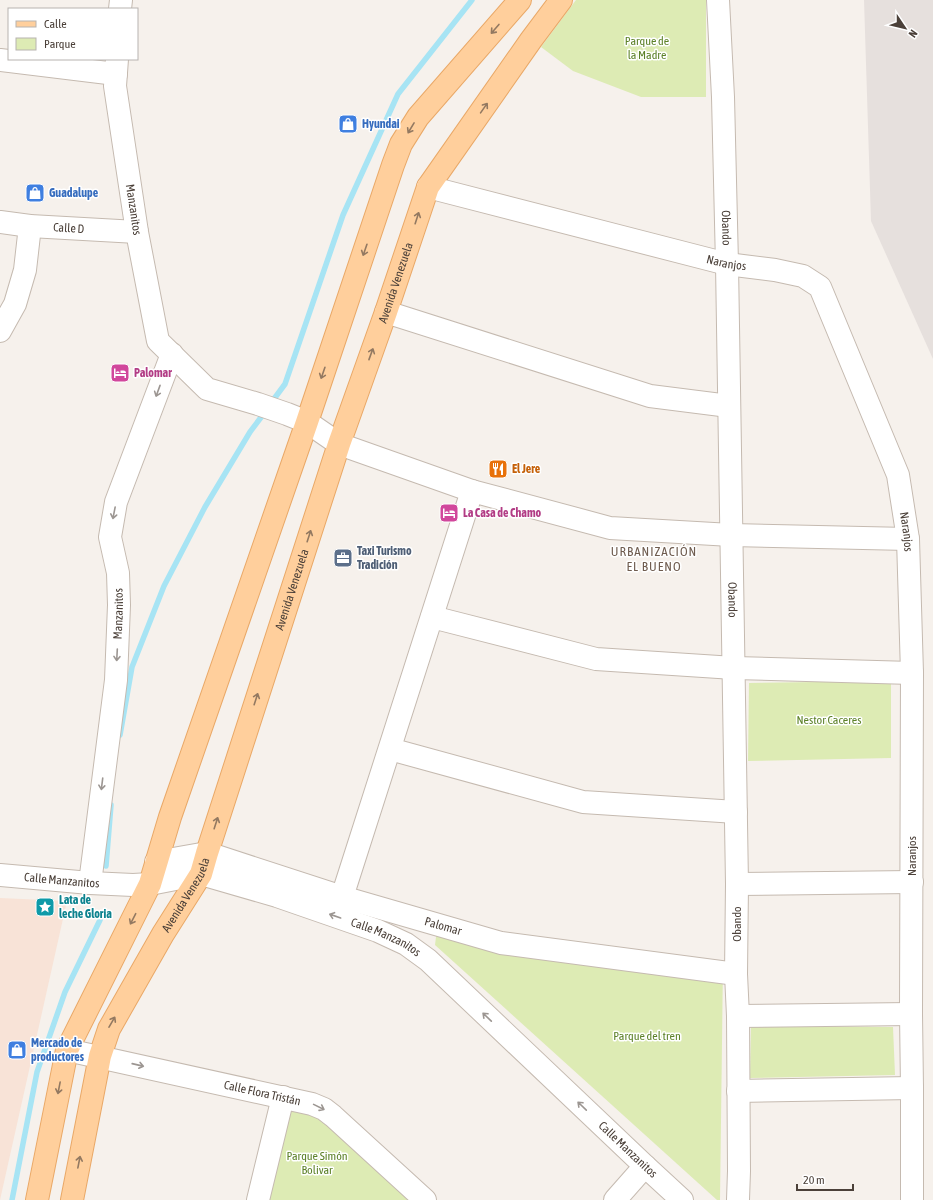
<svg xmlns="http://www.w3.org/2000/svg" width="933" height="1200" font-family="'Asap Condensed',sans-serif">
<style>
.commercial{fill:#f8e3d7}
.industrial{fill:#e6e0dd}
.green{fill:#ddebb4}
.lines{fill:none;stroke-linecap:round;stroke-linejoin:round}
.stream{stroke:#a7e4f4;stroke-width:5.5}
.minor-casing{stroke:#c5bab0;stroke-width:24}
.major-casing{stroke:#e9a867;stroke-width:24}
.minor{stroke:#fff;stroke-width:22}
.major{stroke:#ffcf9c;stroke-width:22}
.oneway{stroke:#937961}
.oneway2{stroke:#9c9692}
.labels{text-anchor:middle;stroke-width:3;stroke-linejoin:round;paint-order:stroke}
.park-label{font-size:12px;fill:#5c8128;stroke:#fff}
.shop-label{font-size:12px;font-weight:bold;fill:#366cbe;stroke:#fff;text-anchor:start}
.street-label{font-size:12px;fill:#4b4039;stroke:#fff}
.hotel-label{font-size:12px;font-weight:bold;fill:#b23c85;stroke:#fff;text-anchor:start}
.food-label{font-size:12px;font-weight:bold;fill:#c56008;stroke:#fff;text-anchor:start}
.service-label{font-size:12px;font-weight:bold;fill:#4e5e75;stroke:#fff;text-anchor:start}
.culture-label{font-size:12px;font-weight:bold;fill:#0d838f;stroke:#fff;text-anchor:start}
.neighbourhood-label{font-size:13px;letter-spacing:1px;fill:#6f5c4f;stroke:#fff}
</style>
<rect width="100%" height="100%" fill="#f6f1ec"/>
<!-- commercial -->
<polygon class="commercial" points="0,898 67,901 0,1200"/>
<!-- industrial -->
<polygon class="industrial" points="864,0 933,0 933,359 871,221"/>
<!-- green -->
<g class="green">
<polygon points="576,0 706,0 706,97 641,97 573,71 541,47"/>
<polygon points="891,681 891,758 748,761 749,683"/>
<polygon points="437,929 723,963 720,1200 717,1200 435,945"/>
<polygon points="751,1026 893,1027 895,1075 750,1078"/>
<polygon points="291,1109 326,1121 418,1200 269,1200"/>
</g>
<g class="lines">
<!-- stream -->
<g class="stream">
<polyline points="271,403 285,384 343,215 398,94 472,0"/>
<polyline points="120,735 132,667 164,586 205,507 250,432 265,412"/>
<polyline points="106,866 111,805"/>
<polyline points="12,1200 37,1072 65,992 100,920"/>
</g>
<!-- minor casing -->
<g class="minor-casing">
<g id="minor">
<path id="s1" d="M718,0L723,97L727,264L737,884L736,974L738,1016L739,1171L738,1200"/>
<polyline points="120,9 121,0"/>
<path id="s2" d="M117,59L115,86L137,232L158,341L207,389L258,404L287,414L307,422L339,444L472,491L610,528L731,535L908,539"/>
<polyline points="0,60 116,74"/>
<path id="s3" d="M428,187L727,264L775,270L803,276L820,287L898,475L908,539L912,673L911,1014L912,1088V1200"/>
<path id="s4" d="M0,222L30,226L137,232"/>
<polyline points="386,312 650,396 729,406"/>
<polyline points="0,331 15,304 25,270 30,226"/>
<polyline points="432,617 596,659 734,668 912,673"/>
<polyline points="390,749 583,802 736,812"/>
<path id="s5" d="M156,862L207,853L342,897L501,943L736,974"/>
<path id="s6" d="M0,875L90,883L133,885L150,884L201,874L277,896L378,931L406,944L428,960L645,1166L682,1200"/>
<path id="s7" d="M90,883L116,680L119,605L118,573L110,537L116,502L172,354"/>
<polyline points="737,884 912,882"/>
<polyline points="342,897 472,491"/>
<polyline points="738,1016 911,1014"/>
<path id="s8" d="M67,1050L312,1104L324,1109L333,1116L425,1200"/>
<polyline points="738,1091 912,1088"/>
<polyline points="258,1200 283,1097"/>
<polyline points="615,1200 645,1166"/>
</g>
</g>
<!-- major casing -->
<g class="major-casing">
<g id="major">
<polyline points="37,1200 67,1050 150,884 170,817 307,422 393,165 401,144 418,117 520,0"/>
<path id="s9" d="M72,1200L100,1056L109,1029L163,934L201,874L207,853L339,444L386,312L428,187L531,40L561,0"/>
</g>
</g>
<!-- minor -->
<use href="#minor" class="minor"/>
<!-- major -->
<use href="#major" class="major"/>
</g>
<!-- one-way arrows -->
<defs><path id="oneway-shaft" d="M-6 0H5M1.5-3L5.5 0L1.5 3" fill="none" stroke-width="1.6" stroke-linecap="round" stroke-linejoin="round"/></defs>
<g class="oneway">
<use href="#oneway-shaft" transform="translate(495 29) rotate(131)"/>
<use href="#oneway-shaft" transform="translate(484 108) rotate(-55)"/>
<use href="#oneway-shaft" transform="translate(411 128) rotate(121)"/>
<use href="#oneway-shaft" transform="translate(417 218) rotate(-72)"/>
<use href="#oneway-shaft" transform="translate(365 250) rotate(109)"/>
<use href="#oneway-shaft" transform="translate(371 354) rotate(-70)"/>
<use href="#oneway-shaft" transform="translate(323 373) rotate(109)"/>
<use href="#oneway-shaft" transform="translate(309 536) rotate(-72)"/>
<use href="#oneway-shaft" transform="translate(256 699) rotate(-72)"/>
<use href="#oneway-shaft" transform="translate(216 823) rotate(-72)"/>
<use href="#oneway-shaft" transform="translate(133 919) rotate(117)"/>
<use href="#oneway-shaft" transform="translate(112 1022) rotate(-60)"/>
<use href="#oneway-shaft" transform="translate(59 1088) rotate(101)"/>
<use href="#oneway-shaft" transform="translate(79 1162) rotate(-79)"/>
</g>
<g class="oneway2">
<use href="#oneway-shaft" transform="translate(158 391) rotate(110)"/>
<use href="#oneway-shaft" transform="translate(114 513) rotate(101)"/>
<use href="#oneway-shaft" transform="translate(117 655) rotate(93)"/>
<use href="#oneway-shaft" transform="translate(102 784) rotate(97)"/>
<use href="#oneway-shaft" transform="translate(335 916) rotate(-161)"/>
<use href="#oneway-shaft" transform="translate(487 1017) rotate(-136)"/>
<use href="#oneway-shaft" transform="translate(138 1065) rotate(13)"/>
<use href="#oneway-shaft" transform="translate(582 1106) rotate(-136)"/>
<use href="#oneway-shaft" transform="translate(319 1107) rotate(26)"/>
</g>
<!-- icons -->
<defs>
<g id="shop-square" transform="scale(1)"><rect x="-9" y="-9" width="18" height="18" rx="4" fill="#3f7fe0" stroke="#fff"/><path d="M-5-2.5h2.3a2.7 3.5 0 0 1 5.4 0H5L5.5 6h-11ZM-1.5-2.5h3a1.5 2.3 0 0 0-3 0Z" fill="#fff"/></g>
<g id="hotel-square" transform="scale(1)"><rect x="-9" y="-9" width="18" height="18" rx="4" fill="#d1479c" stroke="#fff"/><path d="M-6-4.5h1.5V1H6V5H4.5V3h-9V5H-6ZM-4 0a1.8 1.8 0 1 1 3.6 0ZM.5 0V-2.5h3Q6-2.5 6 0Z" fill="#fff"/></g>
<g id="restaurant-square" transform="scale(1)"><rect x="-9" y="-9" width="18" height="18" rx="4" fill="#e8710a" stroke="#fff"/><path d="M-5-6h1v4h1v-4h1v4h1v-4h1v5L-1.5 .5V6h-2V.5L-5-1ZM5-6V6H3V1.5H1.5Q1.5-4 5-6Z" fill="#fff"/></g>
<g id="office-square" transform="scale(1)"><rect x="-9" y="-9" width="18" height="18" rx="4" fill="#5c6f8a" stroke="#fff"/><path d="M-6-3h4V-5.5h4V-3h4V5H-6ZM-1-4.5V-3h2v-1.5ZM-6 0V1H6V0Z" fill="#fff"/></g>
<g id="sight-square" transform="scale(1)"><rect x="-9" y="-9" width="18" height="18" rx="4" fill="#0f9aa8" stroke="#fff"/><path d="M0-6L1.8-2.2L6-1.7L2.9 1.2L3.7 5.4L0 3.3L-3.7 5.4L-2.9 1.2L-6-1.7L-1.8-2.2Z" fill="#fff"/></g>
</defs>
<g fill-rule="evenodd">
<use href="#shop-square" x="348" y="124"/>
<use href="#shop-square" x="35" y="193"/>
<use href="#hotel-square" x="120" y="373"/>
<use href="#restaurant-square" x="498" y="469"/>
<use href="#hotel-square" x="449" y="513"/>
<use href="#office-square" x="343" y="558"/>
<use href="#sight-square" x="45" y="907"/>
<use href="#shop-square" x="17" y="1050"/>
</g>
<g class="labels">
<!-- park labels -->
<g class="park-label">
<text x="647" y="45">Parque de<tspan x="647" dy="14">la Madre</tspan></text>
<text x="829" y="724">Nestor Caceres</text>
<text x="647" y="1040">Parque del tren</text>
<text x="317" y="1160">Parque Simón<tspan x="317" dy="14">Bolivar</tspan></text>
</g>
<!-- shop labels -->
<g class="shop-label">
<text x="362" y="128">Hyundai</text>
<text x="49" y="197">Guadalupe</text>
<text x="31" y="1047">Mercado de<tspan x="31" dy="14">productores</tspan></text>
</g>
<!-- street labels -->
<g class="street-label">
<text dy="4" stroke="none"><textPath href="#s2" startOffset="152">Manzanitos</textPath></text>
<text dy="4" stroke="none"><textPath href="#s4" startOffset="69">Calle D</textPath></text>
<text dy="4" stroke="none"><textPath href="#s1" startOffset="228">Obando</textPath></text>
<text dy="4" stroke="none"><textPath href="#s3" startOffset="308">Naranjos</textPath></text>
<text dy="4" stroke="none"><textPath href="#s9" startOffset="978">Avenida Venezuela</textPath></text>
<text dy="4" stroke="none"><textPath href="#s3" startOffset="667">Naranjos</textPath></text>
<text dy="4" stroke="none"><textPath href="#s9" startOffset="654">Avenida Venezuela</textPath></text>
<text dy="4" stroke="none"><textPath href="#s1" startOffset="600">Obando</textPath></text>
<text dy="4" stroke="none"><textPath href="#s7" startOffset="271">Manzanitos</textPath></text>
<text transform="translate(912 856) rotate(-90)" y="4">Naranjos</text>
<text dy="4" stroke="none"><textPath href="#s6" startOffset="62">Calle Manzanitos</textPath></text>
<text dy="4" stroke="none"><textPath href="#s9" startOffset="330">Avenida Venezuela</textPath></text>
<text transform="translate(737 924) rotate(-90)" y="4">Obando</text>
<text dy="4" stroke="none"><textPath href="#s5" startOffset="299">Palomar</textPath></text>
<text dy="4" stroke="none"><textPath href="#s6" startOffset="398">Calle Manzanitos</textPath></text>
<text dy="4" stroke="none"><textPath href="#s8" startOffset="200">Calle Flora Tristán</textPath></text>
<text dy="4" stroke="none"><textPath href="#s6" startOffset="722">Calle Manzanitos</textPath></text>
</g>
<!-- hotel labels -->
<g class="hotel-label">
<text x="134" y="377">Palomar</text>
<text x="463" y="517">La Casa de Chamo</text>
</g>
<!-- food labels -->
<g class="food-label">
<text x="512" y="473">El Jere</text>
</g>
<!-- service labels -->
<g class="service-label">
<text x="357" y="555">Taxi Turismo<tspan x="357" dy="14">Tradición</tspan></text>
</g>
<!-- culture labels -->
<g class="culture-label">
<text x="59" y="904">Lata de<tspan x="59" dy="14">leche Gloria</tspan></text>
</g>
<!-- neighbourhood labels -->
<g class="neighbourhood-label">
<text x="654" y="556">URBANIZACIÓN<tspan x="654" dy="15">EL BUENO</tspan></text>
</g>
</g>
<!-- legend -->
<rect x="8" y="8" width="130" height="52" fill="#ffffff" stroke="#b7b3b0"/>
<rect x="16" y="21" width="20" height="6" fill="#ffcf9c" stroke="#b7b3b0"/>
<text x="44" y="28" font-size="12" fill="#4b4039">Calle</text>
<rect x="16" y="38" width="20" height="12" fill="#ddebb4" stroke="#b7b3b0"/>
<text x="44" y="48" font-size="12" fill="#4b4039">Parque</text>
<!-- north arrow -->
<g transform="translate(905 28) rotate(125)" stroke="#ffffff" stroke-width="3" paint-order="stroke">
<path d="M0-3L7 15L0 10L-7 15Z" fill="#4b4039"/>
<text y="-6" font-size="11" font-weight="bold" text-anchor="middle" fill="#4b4039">N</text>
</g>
<!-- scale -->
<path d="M797 1184v6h56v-6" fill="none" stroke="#4b4039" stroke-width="2"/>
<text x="803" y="1184" font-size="12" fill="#4b4039" stroke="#ffffff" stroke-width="3" paint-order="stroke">20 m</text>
</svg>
